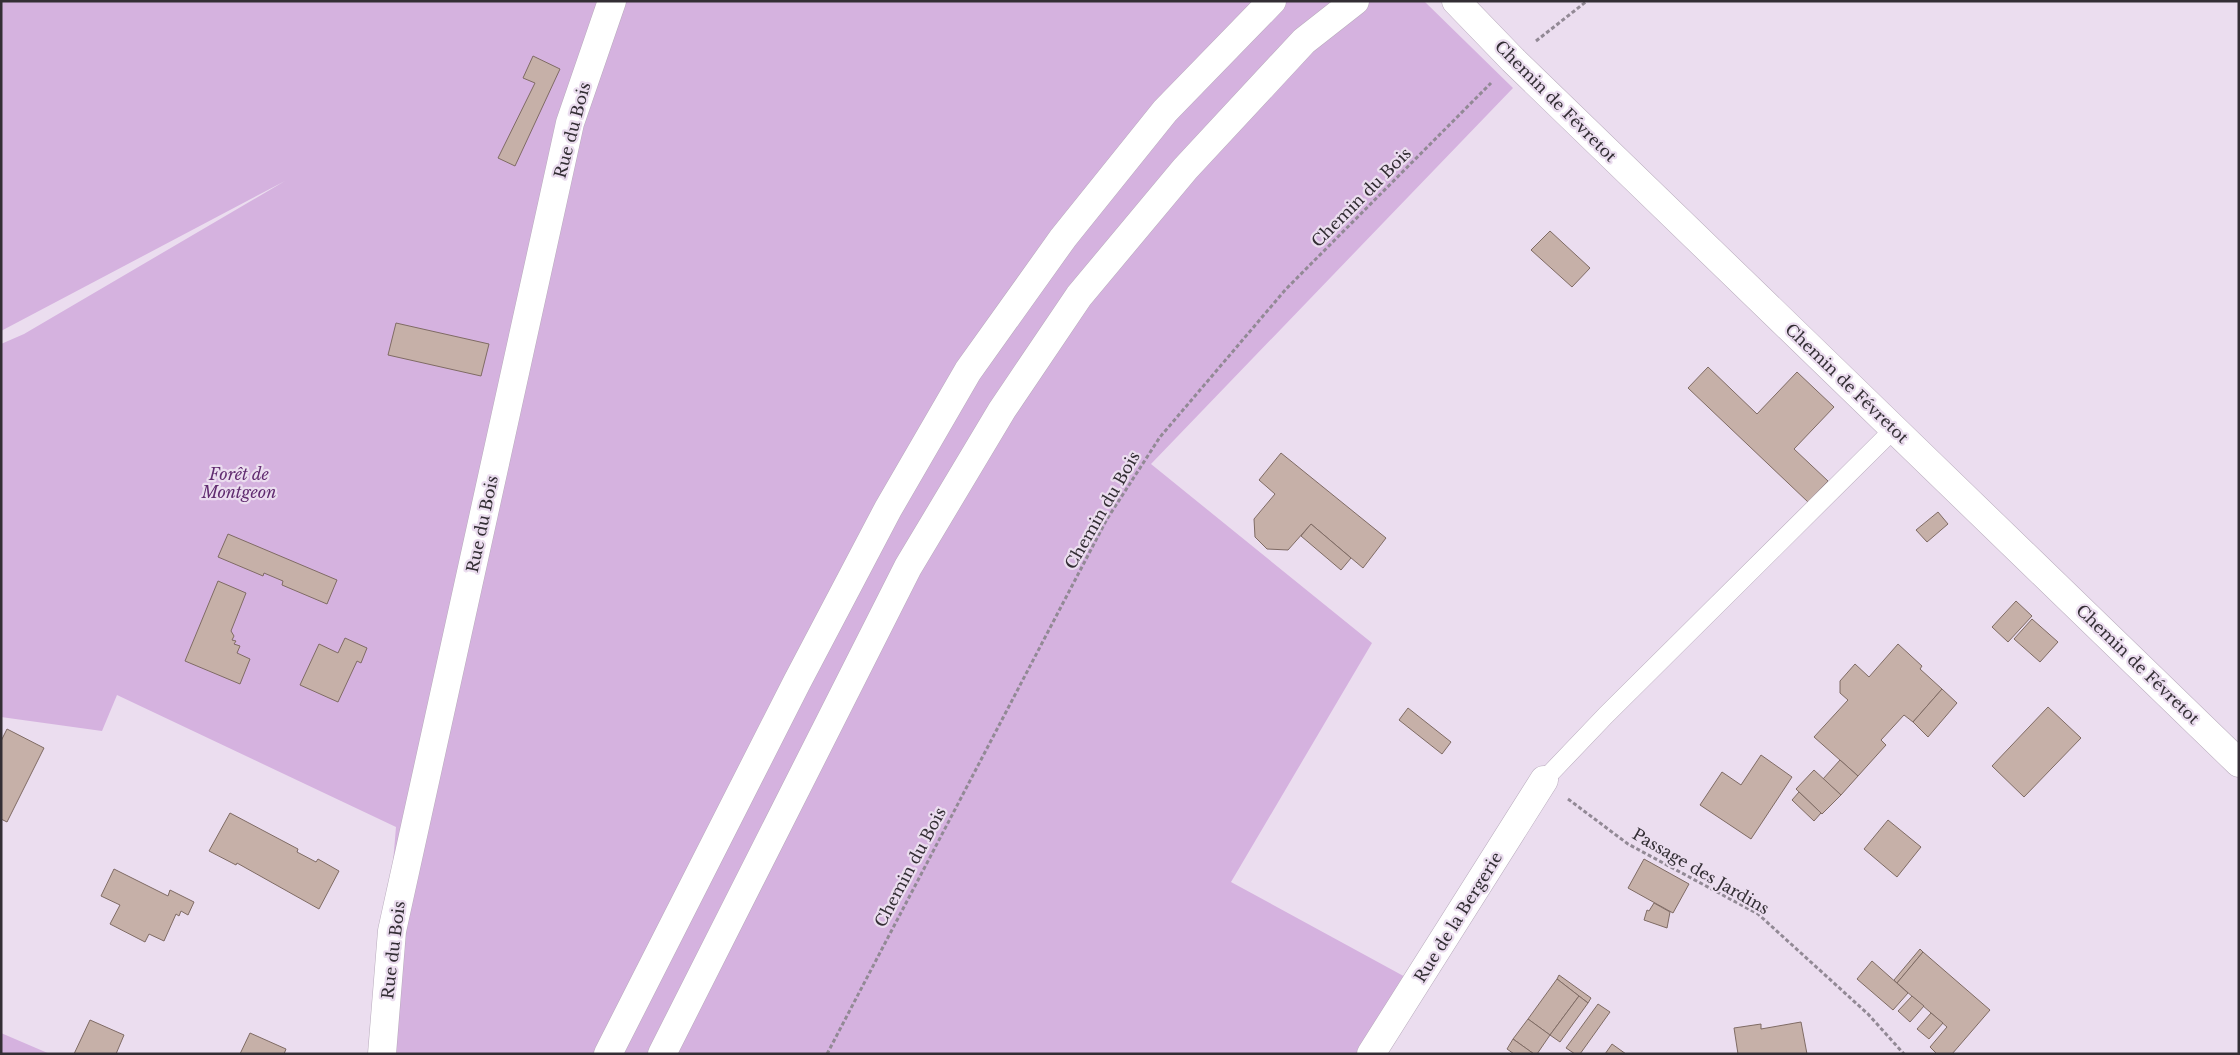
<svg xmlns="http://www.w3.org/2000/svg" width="2240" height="1055" font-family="'Libre Baskerville',serif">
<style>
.green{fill:#d5b2df}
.building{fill:#c6b0a8;stroke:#7f6b64}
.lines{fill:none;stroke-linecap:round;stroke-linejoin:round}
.lane-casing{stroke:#b8abbc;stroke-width:19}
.street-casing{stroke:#b8abbc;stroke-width:29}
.highway-casing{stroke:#b8abbc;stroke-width:29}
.path{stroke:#928995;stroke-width:3;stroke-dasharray:4 2.5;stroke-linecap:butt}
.lane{stroke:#fff;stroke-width:18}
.street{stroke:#fff;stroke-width:28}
.highway{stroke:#fff;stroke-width:28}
.labels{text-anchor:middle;stroke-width:4.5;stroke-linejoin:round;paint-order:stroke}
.street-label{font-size:16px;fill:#332e34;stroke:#ebddef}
.park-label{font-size:16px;font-style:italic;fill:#612c70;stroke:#ebddef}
</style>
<rect width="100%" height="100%" fill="#ebddef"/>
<!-- green -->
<g class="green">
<polygon points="1,1 1424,1 1513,88 1151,464 1372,643 1231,882 1409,979 1362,1054 377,1054 396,827 117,695 102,731 1,717 1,344 24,334 285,181 1,331"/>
<polygon points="1,1033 50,1054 1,1054"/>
</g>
<!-- building -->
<g class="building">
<polygon points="533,56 560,69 515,166 498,158 535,83 523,78"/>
<polygon points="1550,231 1590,268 1572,287 1531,250"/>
<polygon points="396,323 489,344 481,376 388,355"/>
<polygon points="1708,367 1757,414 1797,372 1834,407 1794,449 1828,481 1808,502 1688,388"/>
<polygon points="1281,453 1386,538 1363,568 1311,524 1288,550 1267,549 1255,537 1254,519 1275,494 1259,480"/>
<polygon points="1938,512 1948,524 1927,542 1916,530"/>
<polygon points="1311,524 1351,558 1341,570 1301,536"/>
<polygon points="228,534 337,580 327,604 282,585 283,581 264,573 263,576 218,557"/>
<polygon points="218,581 246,593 231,631 234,636 232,640 236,641 234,644 240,646 237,653 250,659 240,684 185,661"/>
<polygon points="2016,601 2032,616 2008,642 1992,627"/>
<polygon points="2032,619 2058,642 2040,662 2014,639"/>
<polygon points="345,638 367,648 361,663 357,661 338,702 300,685 319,644 338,653"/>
<polygon points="1898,644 1922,666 1920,669 1942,689 1913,722 1904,715 1881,740 1886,745 1858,776 1814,737 1848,700 1840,693 1840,681 1855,664 1869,677"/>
<polygon points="1942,689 1957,703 1928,737 1913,722"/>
<polygon points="2048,707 2081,738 2024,797 1992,766"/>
<polygon points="1408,708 1451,742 1442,754 1399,720"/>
<polygon points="7,729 44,748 7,822 1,819 1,741"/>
<polygon points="1761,755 1792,777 1751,839 1700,805 1722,772 1741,785"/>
<polygon points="1840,760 1858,776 1841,795 1823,779"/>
<polygon points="1814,770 1841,795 1822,814 1796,789"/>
<polygon points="1799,792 1821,813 1814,821 1792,800"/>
<polygon points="230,813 298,849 297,852 316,862 318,859 339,871 319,909 237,863 236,865 209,851"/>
<polygon points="1888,820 1921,847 1897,877 1864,849"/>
<polygon points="1644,859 1689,884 1673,913 1628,888"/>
<polygon points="114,869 168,896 170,890 194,902 188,915 181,911 179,916 176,914 164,941 149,934 145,942 110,924 120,905 101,896"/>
<polygon points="1654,903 1670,912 1667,928 1644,920 1647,910 1649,911"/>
<polygon points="1920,949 1923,952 1897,983 1894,980"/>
<polygon points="1923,952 1990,1010 1952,1054 1937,1054 1930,1047 1947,1027 1897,983"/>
<polygon points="1872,961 1908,993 1893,1010 1857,979"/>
<polygon points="1559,975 1591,998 1588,1003 1557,979"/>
<polygon points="1557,979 1579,996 1550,1035 1528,1019"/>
<polygon points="1579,996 1588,1003 1560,1042 1550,1035"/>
<polygon points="1912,996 1924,1006 1910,1022 1898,1011"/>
<polygon points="1598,1004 1610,1012 1580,1054 1575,1054 1566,1048"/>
<polygon points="1931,1013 1943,1023 1929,1039 1917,1029"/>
<polygon points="1528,1019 1550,1035 1537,1054 1534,1054 1513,1039"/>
<polygon points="90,1020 124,1035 116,1054 74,1054"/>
<polygon points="1801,1022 1807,1054 1738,1054 1734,1028 1761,1024 1761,1029"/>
<polygon points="250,1033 286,1049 284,1054 240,1054"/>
<polygon points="1513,1039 1534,1054 1514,1054 1507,1049"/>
<polygon points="1612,1044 1626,1054 1605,1054"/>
</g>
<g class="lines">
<!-- lane casing -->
<g class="lane-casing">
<polyline id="lane" points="1544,780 1606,715 1894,429"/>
</g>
<!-- street casing -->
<g class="street-casing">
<g id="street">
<polyline points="1456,1 1513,60 2239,763"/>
<polyline points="382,1054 392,931 570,123 612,1"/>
<polyline points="1371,1054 1544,780"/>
</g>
</g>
<!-- highway casing -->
<g class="highway-casing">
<g id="highway">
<polyline points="608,1054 797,682 888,509 968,371 1063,238 1165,111 1272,1"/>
<polyline points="662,1054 908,567 1002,410 1079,296 1185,169 1304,41 1355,1"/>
</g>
</g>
<!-- path -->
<g class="path">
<polyline points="1536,41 1587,1"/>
<polyline points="1568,799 1628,844 1758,914 1868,1014 1904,1054"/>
<polyline points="827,1054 1107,519 1160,437 1286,289 1491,83"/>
</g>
<!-- lane -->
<use href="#lane" class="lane"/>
<!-- street -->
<use href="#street" class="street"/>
<!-- highway -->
<use href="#highway" class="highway"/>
</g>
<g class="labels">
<!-- street labels -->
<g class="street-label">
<text transform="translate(1556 101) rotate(45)" y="6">Chemin de Févretot</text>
<text transform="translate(572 130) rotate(-75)" y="6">Rue du Bois</text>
<text transform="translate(1361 197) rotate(-45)" y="6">Chemin du Bois</text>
<text transform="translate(1847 383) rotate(44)" y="6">Chemin de Févretot</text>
<text transform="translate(1102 510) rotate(-60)" y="6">Chemin du Bois</text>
<text transform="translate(482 524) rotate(-78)" y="6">Rue du Bois</text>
<text transform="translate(2138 664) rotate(44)" y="6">Chemin de Févretot</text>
<text transform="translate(910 867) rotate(-62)" y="6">Chemin du Bois</text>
<text transform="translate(1701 871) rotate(30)" y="6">Passage des Jardins</text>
<text transform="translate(1458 917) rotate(-58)" y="6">Rue de la Bergerie</text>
<text transform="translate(393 950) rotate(-83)" y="6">Rue du Bois</text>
</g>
<!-- park labels -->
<g class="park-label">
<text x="239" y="480">Forêt de<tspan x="239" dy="18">Montgeon</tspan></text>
</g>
</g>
<!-- border -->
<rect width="2240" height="1055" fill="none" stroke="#332e34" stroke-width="5"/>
</svg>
